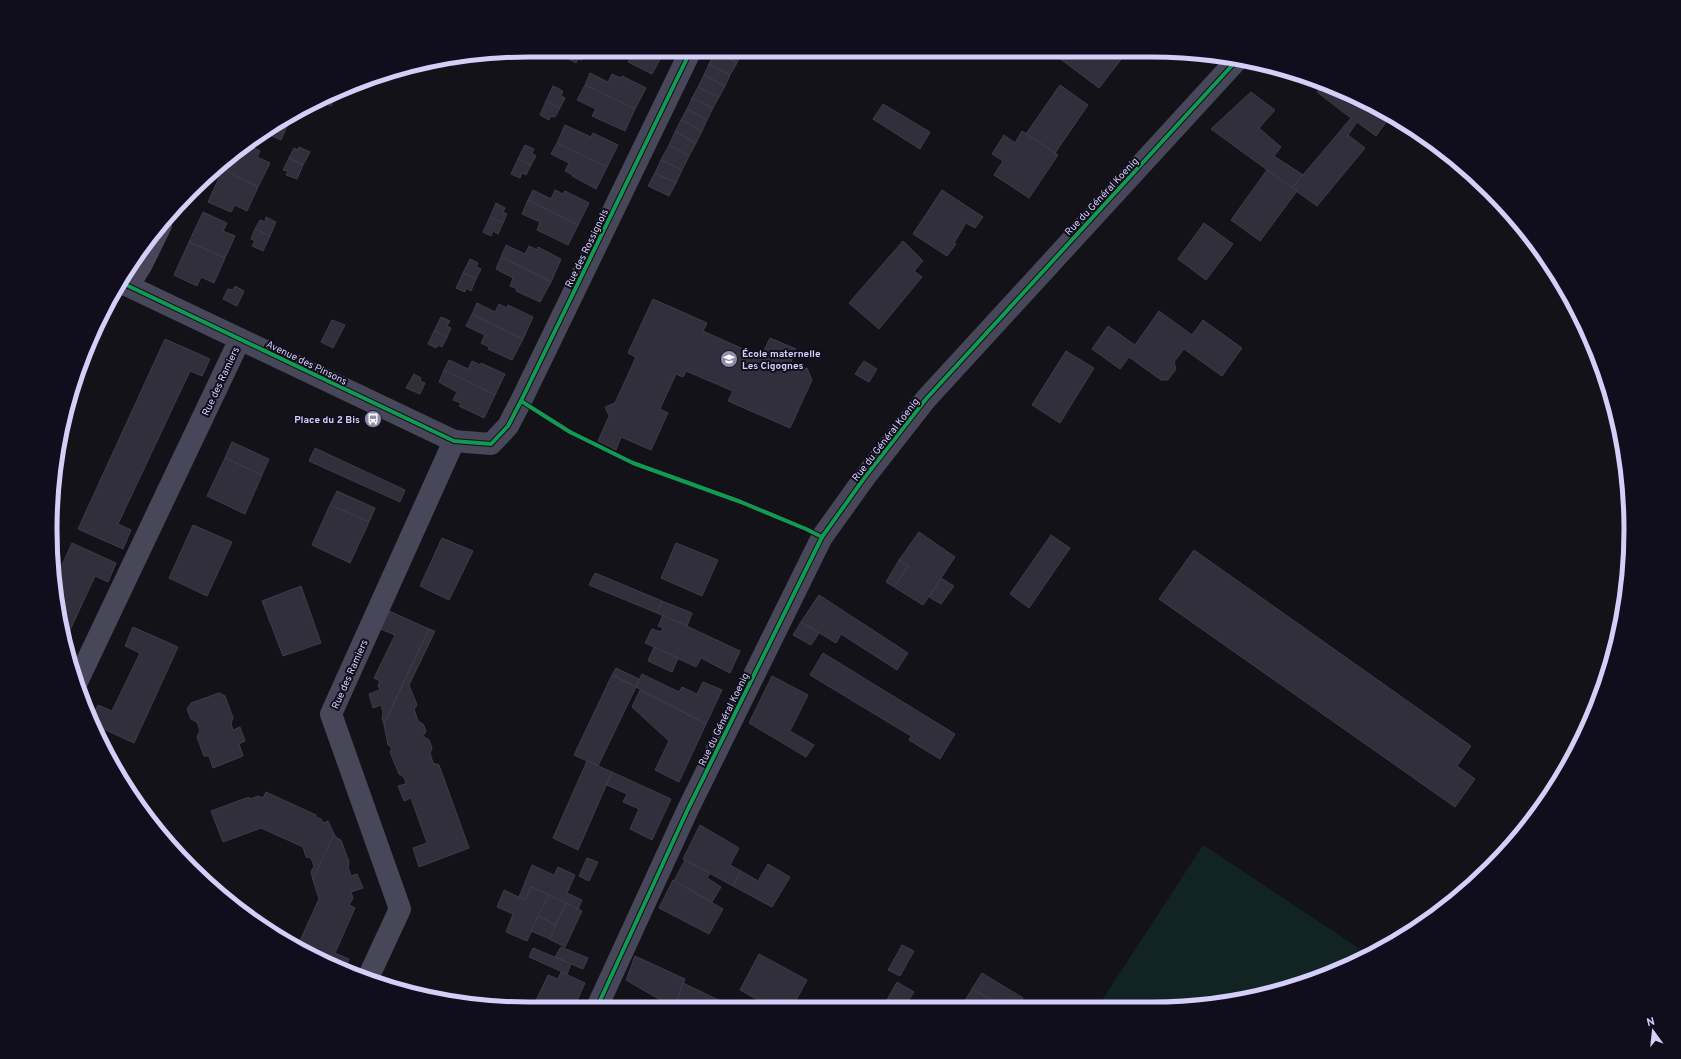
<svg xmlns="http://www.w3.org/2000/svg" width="1681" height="1059" font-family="Overpass,sans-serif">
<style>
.green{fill:#122323}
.building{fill:#302f3b;stroke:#3f3c4b}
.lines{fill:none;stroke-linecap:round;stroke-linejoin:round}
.minor{stroke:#484759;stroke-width:22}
.tertiary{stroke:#484759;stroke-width:22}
.cycleway-casing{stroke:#100e1c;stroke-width:6}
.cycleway{stroke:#139951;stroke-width:4}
.labels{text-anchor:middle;stroke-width:4;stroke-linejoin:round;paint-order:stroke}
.street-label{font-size:10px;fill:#d4cff9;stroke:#100e1c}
.poi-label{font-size:10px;font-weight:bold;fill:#d4cff9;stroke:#100e1c;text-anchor:start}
.rim{fill:none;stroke:#d4cff9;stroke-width:5}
</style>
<rect width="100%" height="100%" fill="#121218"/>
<!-- green -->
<polygon class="green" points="1203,845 1368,954 1276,993 1183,1008 1097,1008"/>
<!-- building -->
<g class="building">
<polygon points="569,54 585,54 582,60 578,59 576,63 567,58"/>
<polygon points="663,54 652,74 628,62 630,59 622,55"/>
<polygon points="714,54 720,54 737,63 730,75 709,64"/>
<polygon points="720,54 741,54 737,63"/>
<polygon points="1054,54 1119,54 1123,57 1099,88"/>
<polygon points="709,64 730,75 725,86 704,75"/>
<polygon points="590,73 608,82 612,74 621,78 622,76 646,88 635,109 585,85"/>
<polygon points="704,75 725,86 719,97 698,87"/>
<polygon points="1323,83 1335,87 1389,118 1376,136 1357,122 1348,135 1365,148 1317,206 1292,188 1351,118 1317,92"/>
<polygon points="585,85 635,109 625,131 592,116 596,109 577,100"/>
<polygon points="1060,85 1088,105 1055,153 1026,134"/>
<polygon points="553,86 563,91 561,96 565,98 560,108 546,101"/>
<polygon points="698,87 719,97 713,108 692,98"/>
<polygon points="1251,92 1275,110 1259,128 1281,147 1274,156 1303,175 1292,188 1211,129"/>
<polygon points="336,95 331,106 323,101"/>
<polygon points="692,98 713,108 707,120 687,109"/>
<polygon points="546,101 560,108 555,117 551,116 549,120 540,115"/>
<polygon points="883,104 930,132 920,149 873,119"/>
<polygon points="687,109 707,120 702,131 681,120"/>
<polygon points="291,117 281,140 268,134 265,141 256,136 263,131"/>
<polygon points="681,120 702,131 696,143 675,132"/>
<polygon points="565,125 591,137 593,133 618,145 607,167 557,143"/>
<polygon points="1022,131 1058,155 1029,198 994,175 1003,161 992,154 1004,135 1015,143"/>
<polygon points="675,132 696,143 689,156 669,145"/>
<polygon points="557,143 607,167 596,189 572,176 573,175 565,171 569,163 551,154"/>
<polygon points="246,144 260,151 257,157 270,163 258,187 223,169 228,157"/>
<polygon points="525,145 534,149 532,153 536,156 531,165 518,159"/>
<polygon points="669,145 689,156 682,170 661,160"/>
<polygon points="299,147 310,152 303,165 289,158 294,148 298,150"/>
<polygon points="289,158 303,165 297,179 286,175 288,171 283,170"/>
<polygon points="518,159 531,165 526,175 522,173 520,178 511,174"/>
<polygon points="661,160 682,170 676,183 655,173"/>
<polygon points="223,169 258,187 247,211 235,205 231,212 208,202"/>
<polygon points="1267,170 1297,191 1260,241 1231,220"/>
<polygon points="655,173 676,183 669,196 648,186"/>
<polygon points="533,190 551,199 555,190 563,194 565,191 589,203 578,225 528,200"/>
<polygon points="942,190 983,217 975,228 966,223 954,243 956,244 947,256 913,234"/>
<polygon points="528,200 578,225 568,245 537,230 540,222 522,214"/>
<polygon points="496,203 505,208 503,212 507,214 503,223 490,217"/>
<polygon points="203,212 227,223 223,231 235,236 225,258 189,242"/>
<polygon points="266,217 276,222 270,236 255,229 260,220 265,222"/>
<polygon points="490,217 503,223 498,234 493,231 491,236 483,232"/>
<polygon points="1204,223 1233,244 1206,280 1178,259"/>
<polygon points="255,229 270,236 263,251 252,246 255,241 251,239"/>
<polygon points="903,241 923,261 914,271 922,277 879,329 849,303"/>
<polygon points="189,242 225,258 214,283 201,277 197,286 174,275"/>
<polygon points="506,245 525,254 529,246 537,250 538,247 561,259 551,282 501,257"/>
<polygon points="501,257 551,282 540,302 516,291 517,289 510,286 513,278 496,269"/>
<polygon points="470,259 478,263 476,267 481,269 476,279 463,273"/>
<polygon points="463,273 476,279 471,291 466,288 465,292 456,288"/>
<polygon points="235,286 244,291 237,306 223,299 228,289 233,290"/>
<polygon points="653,299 707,323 703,331 761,357 770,338 796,349 788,369 795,372 807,368 812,380 790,428 728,401 733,391 686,371 683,377 676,374 660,409 668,413 651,450 621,437 616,450 598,441 609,416 605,407 615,403 636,357 628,353"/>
<polygon points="477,303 495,312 499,304 507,308 508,305 533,317 523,339 472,314"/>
<polygon points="1159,311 1192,335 1203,320 1242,348 1222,376 1184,349 1174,362 1176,369 1168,380 1161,380 1129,357 1120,369 1092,349 1108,326 1135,345"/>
<polygon points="472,314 523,339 512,360 488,349 489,347 481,343 485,335 466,326"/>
<polygon points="441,317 450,321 447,326 451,328 447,337 434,331"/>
<polygon points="332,320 345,325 333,348 321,342"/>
<polygon points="434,331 447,337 442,347 438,345 436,348 428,344"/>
<polygon points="165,339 210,359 202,376 190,371 118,524 131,530 123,549 78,529"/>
<polygon points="1066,351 1094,368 1060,423 1032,405"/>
<polygon points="449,360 468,369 472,361 480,365 481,363 505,374 495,395 444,370"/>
<polygon points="864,361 877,369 869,382 855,374"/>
<polygon points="444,370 495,395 484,418 459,406 461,403 453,400 457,392 439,382"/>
<polygon points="414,374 421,378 420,381 425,383 420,394 406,388"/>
<polygon points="232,442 269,459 262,475 225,458"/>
<polygon points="315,448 405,490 400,502 309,461"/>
<polygon points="225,458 262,475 245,514 207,496"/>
<polygon points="337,491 375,508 369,522 330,505"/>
<polygon points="330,505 369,522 350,563 312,545"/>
<polygon points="193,525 232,542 207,596 169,578"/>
<polygon points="919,532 955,557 923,605 894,587 908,566 899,560"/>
<polygon points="1051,535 1070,548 1029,608 1010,594"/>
<polygon points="442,538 473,551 449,600 420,586"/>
<polygon points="72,543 116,563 108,582 95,576 64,643 54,592 54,583"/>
<polygon points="676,543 718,560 702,596 661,578"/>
<polygon points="1194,550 1471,746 1457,766 1475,779 1455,807 1159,599"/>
<polygon points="899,560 908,566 894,587 886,582"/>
<polygon points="595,573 662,601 657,613 589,585"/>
<polygon points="941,578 954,586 941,604 929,597"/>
<polygon points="301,586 321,643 283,656 262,601"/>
<polygon points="819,595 908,653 897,670 841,634 836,643 801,622"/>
<polygon points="662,601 692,613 687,626 657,613"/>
<polygon points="387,610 429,629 384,724 382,718 383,713 381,705 373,708 369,694 380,690 378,685 380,681 374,678 395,635 378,628"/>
<polygon points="663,615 740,651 730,673 701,658 696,667 645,643 652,629 661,632 663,628 658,626"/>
<polygon points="801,622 819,633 811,645 793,635"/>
<polygon points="133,627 178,647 134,743 93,724 91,719 98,705 112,711 140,653 125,646"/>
<polygon points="429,629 435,631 409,685 417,705 414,709 418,721 423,724 426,731 423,736 429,740 432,748 430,753 433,763 439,765 469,848 419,867 413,848 427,843 411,798 404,801 398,786 406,784 404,777 399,774 390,752 392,748 388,745 384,724"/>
<polygon points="654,647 678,658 672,672 648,661"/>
<polygon points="823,653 955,734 940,759 909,740 911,736 810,675"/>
<polygon points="616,668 639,679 636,687 612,675"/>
<polygon points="642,674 679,692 682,687 697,694 703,682 722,690 706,724 636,687"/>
<polygon points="612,675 636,687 598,766 574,755"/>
<polygon points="772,676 808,695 790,731 814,745 806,757 749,723"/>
<polygon points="640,690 706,724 679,782 655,770 669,741 632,707"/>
<polygon points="219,693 225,696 233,718 231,723 233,730 240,727 245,741 239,744 243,756 213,768 209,756 204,756 197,737 200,730 197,722 191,719 187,709 191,703"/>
<polygon points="587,761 612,772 578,850 553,838"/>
<polygon points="612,772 671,799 652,840 630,829 639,809 623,802 627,794 607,785"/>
<polygon points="266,792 316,815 316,817 321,819 323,823 328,821 334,834 313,880 311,872 314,866 311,858 306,857 303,847 261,828 223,842 211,811 249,797 250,799 258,796 263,798"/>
<polygon points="700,825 739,848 730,865 741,871 733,886 683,859"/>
<polygon points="334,834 337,838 341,840 349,862 348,867 351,876 357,874 363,888 351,892 353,898 349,905 355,908 335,953 349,959 344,971 298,945 319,899 313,880"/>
<polygon points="587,858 598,862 589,881 579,876"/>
<polygon points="685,860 710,873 707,878 721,887 712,902 674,881"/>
<polygon points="768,864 790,877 772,907 733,886 741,871 758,881"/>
<polygon points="532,865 554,875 558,867 575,875 567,893 582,900 578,909 531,887 525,900 519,897"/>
<polygon points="673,880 723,909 709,934 659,908"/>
<polygon points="531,887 549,895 527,941 506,932 513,914 497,907 504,890 525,900"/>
<polygon points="549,895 566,903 556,925 538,916"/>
<polygon points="566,903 582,911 565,947 549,939"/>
<polygon points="538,916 556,925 550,939 531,931"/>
<polygon points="902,945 914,951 900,976 888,970"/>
<polygon points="561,947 588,958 583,969 555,957"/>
<polygon points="533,948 571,964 567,974 529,957"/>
<polygon points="759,954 807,980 793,1006 769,1006 740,990"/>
<polygon points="635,956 685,979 675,1006 671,1006 626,980"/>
<polygon points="561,972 585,983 575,1005 534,1005 548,975 558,979"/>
<polygon points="982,973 1023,998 1019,1004 1024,1007 1004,1007 972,989"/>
<polygon points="897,982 914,992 907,1003 912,1007 883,1007"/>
<polygon points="683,983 731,1006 675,1006"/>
<polygon points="972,989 1004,1007 961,1007"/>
<polygon points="508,999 524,1005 506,1005"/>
</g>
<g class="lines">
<!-- minor -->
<g class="minor">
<polyline points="120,282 454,441 491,444 508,426 521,401 689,54"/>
<polyline points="128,286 142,264 161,225"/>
<polyline points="77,682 240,339"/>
<polyline points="368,978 400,909 331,714 454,441"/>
</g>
<!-- tertiary -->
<polyline class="tertiary" points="598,1005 688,809 822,537 865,477 926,399 1237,60"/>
<!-- cycleway casing -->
<g class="cycleway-casing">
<g id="cycleway">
<polyline points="120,282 454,441 491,444 508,426 521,401 689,54"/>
<polyline points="521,401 570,432 633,463 741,502 806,529 822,537"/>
<polyline points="598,1005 688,809 822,537 865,477 926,399 1237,60"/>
</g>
</g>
<!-- cycleway -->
<use href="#cycleway" class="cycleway"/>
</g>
<!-- icons -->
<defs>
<g id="school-disc" transform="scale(0.9)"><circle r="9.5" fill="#908daa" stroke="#100e1c"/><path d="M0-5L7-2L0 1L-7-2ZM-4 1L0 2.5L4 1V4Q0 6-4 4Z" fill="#fff"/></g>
<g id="bus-disc" transform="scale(0.9)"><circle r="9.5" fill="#908daa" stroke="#100e1c"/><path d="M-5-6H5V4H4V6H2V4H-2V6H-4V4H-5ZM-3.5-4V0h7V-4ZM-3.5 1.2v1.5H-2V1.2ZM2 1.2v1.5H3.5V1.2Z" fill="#fff"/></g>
</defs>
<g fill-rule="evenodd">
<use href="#school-disc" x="729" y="359"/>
<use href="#bus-disc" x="373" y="419"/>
</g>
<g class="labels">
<!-- street labels -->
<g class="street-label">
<text transform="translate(1101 196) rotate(-47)" y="4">Rue du Général Koenig</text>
<text transform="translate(586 248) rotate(-64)" y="4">Rue des Rossignols</text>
<text transform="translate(307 362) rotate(26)" y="4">Avenue des Pinsons</text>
<text transform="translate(220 381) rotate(-65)" y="4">Rue des Ramiers</text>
<text transform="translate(885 439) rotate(-52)" y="4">Rue du Général Koenig</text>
<text transform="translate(349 674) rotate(-66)" y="4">Rue des Ramiers</text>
<text transform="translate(723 719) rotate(-64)" y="4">Rue du Général Koenig</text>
</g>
<!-- poi labels -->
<g class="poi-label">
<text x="742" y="357">École maternelle<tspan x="742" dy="12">Les Cigognes</tspan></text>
<text x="360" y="423" text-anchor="end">Place du 2 Bis</text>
</g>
</g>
<!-- crop -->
<path d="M0 0H1681V1059H0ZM529 57H1152A472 472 0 0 1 1624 529V530A472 472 0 0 1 1152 1002H529A472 472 0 0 1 57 530V529A472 472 0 0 1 529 57Z" fill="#100e1c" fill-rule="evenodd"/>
<path class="rim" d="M529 57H1152A472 472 0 0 1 1624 529V530A472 472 0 0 1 1152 1002H529A472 472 0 0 1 57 530V529A472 472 0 0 1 529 57Z"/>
<!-- north arrow -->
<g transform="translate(1653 1031) rotate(345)" stroke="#100e1c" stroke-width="3" paint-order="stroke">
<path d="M0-3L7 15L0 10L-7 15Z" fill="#d4cff9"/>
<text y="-6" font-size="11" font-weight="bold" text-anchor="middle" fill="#d4cff9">N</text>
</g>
</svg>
